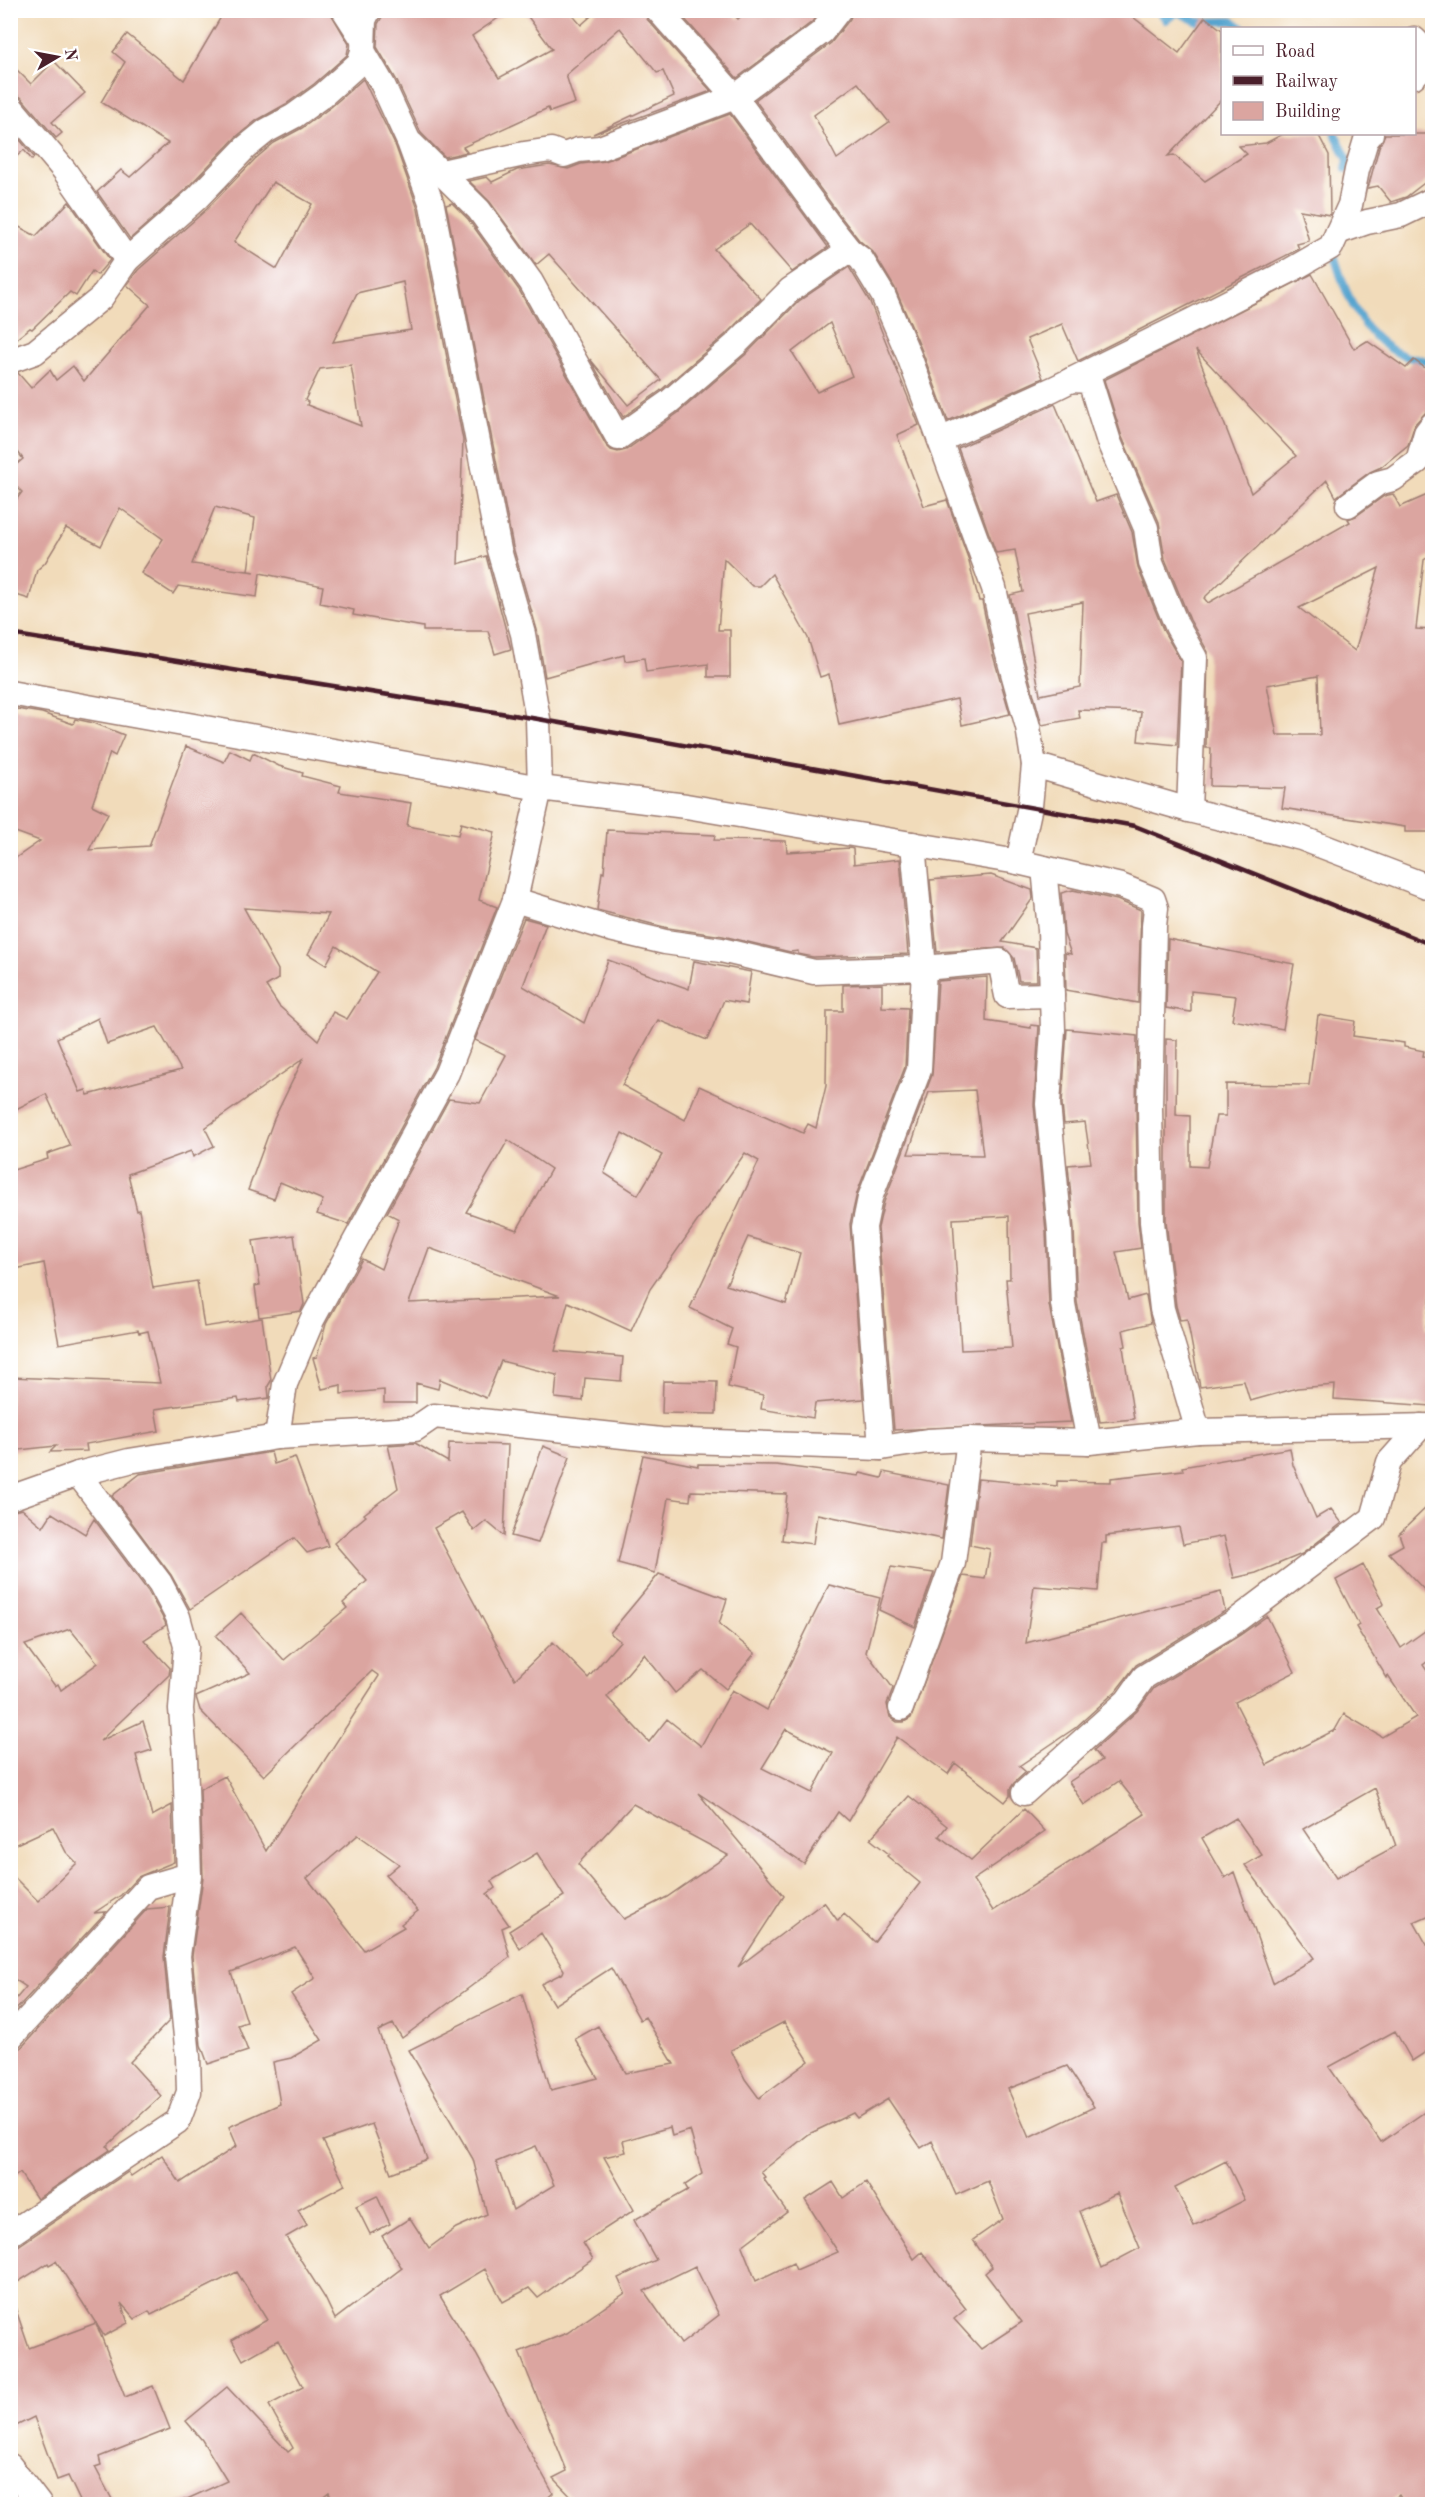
<svg xmlns="http://www.w3.org/2000/svg" width="1443" height="2515" font-family="'Old Standard TT',serif">
<style>
.lines{fill:none;stroke-linecap:round;stroke-linejoin:round}
.stream{stroke:#56a4cf;stroke-width:8}
.building{fill:#dba5a0;fill-rule:evenodd}
.street-casing{stroke:#9e7d72;stroke-width:27}
.street{stroke:#fff;stroke-width:24}
.rail{stroke:#4a1f2b;stroke-width:4.5}
</style>
<rect width="100%" height="100%" fill="#fff"/>
<filter id="ink" filterUnits="userSpaceOnUse"><feTurbulence type="fractalNoise" baseFrequency=".0167" numOctaves="2"/><feDisplacementMap in="SourceGraphic" scale="12" xChannelSelector="R" yChannelSelector="G"/><feConvolveMatrix kernelMatrix="1 2 1 2 8 2 1 2 1" color-interpolation-filters="sRGB"/></filter>
<filter id="wash" filterUnits="userSpaceOnUse"><feTurbulence type="fractalNoise" baseFrequency=".008" numOctaves="4" result="noise"/><feDisplacementMap in="SourceGraphic" scale="24" xChannelSelector="R" yChannelSelector="G"/><feGaussianBlur stdDeviation="1.35" result="paint"/><feColorMatrix in="noise" values="0 0 0 0 0 0 0 0 0 0 0 0 0 0 0 0 0 1.4 0 .05"/><feComposite in="paint" operator="in"/></filter>
<g filter="url(#wash)">
<rect width="100%" height="100%" fill="#f1dbba"/>
<g class="lines">
<!-- stream -->
<g class="stream">
<polyline points="1159,10 1166,20 1177,12 1198,22 1232,21 1243,28"/>
<polyline points="1335,134 1348,160 1346,169"/>
<path d="M1332,249C1345,291 1359,336 1402,355C1412,360 1422,357 1432,364"/>
</g>
</g>
<g id="blocks">
<!-- building -->
<g class="building">
<polygon points="225,10 329,10 349,44 347,55 314,84 286,104 257,120 236,137 187,188 130,239 97,192 121,170 130,177 168,143 101,102 125,62 113,52 127,34 184,80"/>
<polygon points="386,10 510,10 472,36 499,78 552,49 523,10 568,10 581,25 598,10 644,10 647,19 711,91 593,134 674,96 663,71 657,73 620,28 566,75 575,103 550,112 548,108 463,147 467,152 445,157 421,133 396,79 377,47 378,24"/>
<polygon points="677,10 729,10 738,19 748,10 821,10 812,22 737,78"/>
<path d="M853,10H1124L1179,53L1205,17L1222,30V99L1168,156L1174,155L1205,181L1247,154L1239,146L1266,143L1283,134H1318L1329,155L1330,215L1300,210L1309,241L1297,244L1299,249L1078,361L1062,324L1027,339L1043,378L948,421L922,351L895,288L873,252L859,240L841,217L755,100L831,43L850,19ZM858,83L889,122L837,159L814,115Z"/>
<polygon points="54,61 85,93 52,122 62,133 56,138 21,97 10,92 10,63 31,84"/>
<path d="M363,79L396,147L418,209L463,440L458,564L486,556L511,649L495,654L488,631H423V627L353,615L354,610L320,603L323,586L260,573L257,597L178,586L173,594L141,573L163,539L120,508L101,546L66,528L45,563L37,570L29,599L10,593V508L22,492L10,480V470L23,459L10,441V375L18,373L31,388L50,370L56,380L73,366L84,381L150,305L127,285L138,270L207,209L255,159L274,143L302,128L331,107ZM273,182L312,204L277,269L234,242ZM403,282L411,330L333,342L357,293ZM351,365L361,426L307,405L308,402L305,400L320,369ZM215,507L255,518L248,571L255,572L192,564Z"/>
<polygon points="730,114 828,247 792,272 750,224 714,249 761,299 725,335 660,391 623,417 590,359 628,405 661,380 549,254 536,265 490,202 469,181 487,177 492,182 517,170 549,165 568,169 581,164 605,161"/>
<polygon points="11,129 34,157 32,160 24,150 10,162"/>
<polygon points="1385,134 1432,134 1432,177 1406,197 1391,202 1378,186 1368,188 1379,147"/>
<polygon points="69,202 110,260 97,275 92,271 76,296 70,292 32,329 30,328 10,344 10,222 36,236"/>
<path d="M452,203L468,219L519,290L606,445L611,450L618,452L626,450L678,413L745,355L799,301L849,267L850,269L870,302L919,425L897,435L924,506L947,500L968,558L979,601H982L993,655L1010,714L962,725L957,699L839,725L829,674L820,677L808,638L772,574L760,586H752L724,559L718,630H730V677H708V664L646,672L644,658L625,661L624,655L545,677L537,630L513,547L446,205ZM830,323L852,376L817,392L792,352Z"/>
<path d="M1312,274L1354,349L1367,341L1406,368L1414,360L1432,373V411L1426,412L1415,424L1408,445L1381,467L1370,472L1336,497L1327,480L1204,598L1208,603L1350,522L1348,519L1356,516L1384,496L1393,494L1400,507L1432,493V554L1424,560L1416,629L1432,630V832H1405V827L1282,808L1285,788L1210,786L1211,748H1206L1208,652L1190,620L1165,559L1159,522L1122,437L1104,380ZM1196,350L1296,456L1251,493ZM1379,568L1355,651L1299,608ZM1318,676L1320,735H1277L1267,685Z"/>
<path d="M1055,404L1096,502L1116,495L1132,532L1138,568L1164,632L1181,661L1177,745L1138,741L1141,712L1078,710L1080,718L1042,725L1021,648L1010,595L1023,592L1015,550L996,553L958,448ZM1083,602L1080,687L1040,695L1025,613Z"/>
<path d="M10,708L42,713L73,724L75,719L94,723L124,735L115,756L110,753L92,805L108,813L89,850L149,846L186,746L224,762L230,750L250,760L253,753L279,766L303,773L302,776L341,786L339,792L411,803L407,826L458,835L461,823L495,832L479,900L497,907L434,1067L348,1224L317,1214L323,1200L280,1182L274,1199L248,1190L274,1119L303,1059L205,1128L214,1146L193,1157L191,1151L128,1174L137,1211L139,1210L153,1288L197,1281L204,1327L262,1318L271,1381L268,1386L269,1398L239,1402L238,1398L155,1409L159,1431L86,1444L87,1451L50,1452L56,1446L10,1451V1377L160,1383L148,1331L139,1333L138,1330L59,1344L44,1263L10,1270V1171L48,1159L47,1154L70,1146L46,1094L10,1112V862L40,841L10,830ZM244,908L329,914L308,954L326,965L336,946L377,972L347,1019L333,1012L318,1040L279,1006L266,986L278,979V970ZM98,1018L107,1044L157,1027L181,1070L88,1095L86,1090L80,1092L57,1038Z"/>
<polygon points="607,830 715,835 714,840 786,841 787,852 850,848 853,849 854,864 900,859 908,954 813,957 798,954 798,951 790,952 723,936 668,928 597,910 602,872 604,873"/>
<polygon points="991,875 1032,890 1033,898 1002,942 1036,948 1037,981 1019,981 1014,958 1005,948 937,952 930,880"/>
<polygon points="1073,890 1117,900 1141,910 1138,1003 1066,990 1065,953 1071,954 1064,934 1061,893"/>
<path d="M524,918L546,924L523,986L584,1023L608,960L689,989L694,961L751,972L746,1004L724,1000L707,1040L658,1020L622,1085L685,1120L699,1086L803,1133L808,1124L816,1128L826,1086L827,1011H843V985L882,984V1007L908,1008L905,1067L857,1193L850,1224L863,1399L815,1403L813,1418L761,1409L763,1395L728,1387L736,1347L727,1344L732,1329L690,1308L759,1161L745,1153L650,1289L631,1331L568,1302L555,1351L623,1357L621,1381L585,1378L583,1401L555,1398L557,1375L501,1361L486,1398L440,1379L438,1389L416,1383V1403H384V1390L341,1394V1385L322,1389L313,1358L317,1357L326,1324L362,1259L381,1269L399,1219L387,1213L449,1099L480,1103L506,1055L475,1040ZM622,1133L662,1155L638,1195L604,1173ZM508,1140L551,1169L517,1230L466,1212ZM748,1237L800,1253L786,1304L726,1285ZM429,1248L560,1296L409,1303Z"/>
<polygon points="1168,939 1294,964 1283,1029 1232,1020 1236,996 1191,991 1191,1012 1166,1008"/>
<path d="M987,977L986,1021L1031,1028V1025L1039,1026L1034,1105L1046,1231L1049,1305L1071,1422L894,1430L878,1228L884,1202L932,1075L938,981ZM975,1090L983,1155L908,1154L929,1092ZM1009,1216L1010,1279H1006L1012,1348L961,1350L953,1219Z"/>
<polygon points="1318,1015 1355,1021 1353,1036 1404,1043 1404,1047 1424,1051 1423,1056 1432,1057 1432,1288 1426,1328 1432,1329 1432,1406 1334,1399 1335,1385 1297,1388 1250,1401 1244,1381 1200,1387 1187,1319 1180,1320 1176,1306 1166,1221 1166,1039 1177,1040 1176,1115 1190,1116 1190,1166 1207,1167 1216,1116 1226,1116 1226,1084 1309,1085"/>
<polygon points="1067,1029 1137,1036 1136,1107 1138,1222 1141,1248 1116,1252 1128,1300 1146,1295 1151,1323 1123,1330 1126,1346 1123,1347 1134,1419 1100,1422 1077,1302 1074,1229 1068,1165 1091,1163 1085,1122 1064,1124 1062,1104"/>
<polygon points="294,1235 304,1304 301,1311 259,1317 255,1286 260,1285 253,1241"/>
<polygon points="663,1381 717,1382 716,1414 662,1413"/>
<path d="M415,1443L448,1462L449,1443L508,1445L504,1536L486,1521L474,1531L462,1512L434,1528L515,1679L553,1642L588,1678L620,1641L610,1633L659,1574L727,1599L719,1624L755,1653L726,1689L703,1670L675,1693L644,1654L607,1697L649,1742L667,1719L701,1746L732,1690L767,1710L829,1585L880,1598L866,1652L893,1688L887,1704L890,1717L897,1722H904L911,1718L963,1576L985,1579L990,1549L970,1545L978,1479L1057,1486V1481L1111,1482V1478L1183,1470L1182,1467L1290,1448L1293,1465L1316,1518L1331,1509L1342,1523L1302,1554L1256,1573L1234,1578L1224,1536L1183,1544L1179,1527L1106,1536V1543H1102L1098,1591L1034,1586L1026,1643L1221,1592L1225,1611L1136,1665L1116,1691L1075,1728L1019,1766L1026,1772L1014,1783L1010,1789V1796L1005,1802L955,1763L948,1774L897,1737L848,1821L838,1812L804,1864L698,1793L784,1896L738,1967L824,1902L838,1921L844,1914L874,1942L920,1883L887,1856L889,1854L870,1839L909,1796L947,1826L939,1836L971,1860L1024,1809L1045,1831L973,1880L993,1911L1145,1814L1119,1781L1084,1805L1069,1782L1102,1760L1094,1750L1137,1711L1154,1688L1240,1635L1267,1616L1295,1672L1235,1702L1267,1765L1335,1730L1344,1714L1382,1737L1416,1717L1388,1676L1387,1678L1356,1627L1359,1625L1336,1580L1363,1565L1384,1604L1377,1608L1401,1648L1432,1626V1658L1423,1665L1432,1678V1914L1414,1922L1432,1954V2048L1412,2061L1395,2031L1329,2067L1381,2142L1432,2107V2505H1405L1399,2495L1385,2505H579L553,2478L567,2471L519,2352L567,2333L625,2293L618,2278L656,2260L634,2220L688,2190L685,2185L702,2174L690,2130L672,2136L670,2127L623,2141L626,2152L604,2157L634,2210L583,2243L593,2259L538,2298L529,2288L503,2302L485,2269L440,2296L476,2354L553,2493L540,2505H335L329,2493L313,2505H174L227,2481L202,2440L186,2421L227,2387L288,2452L293,2448L269,2405L303,2387L278,2340L243,2360L232,2340L267,2320L237,2272L151,2315L149,2311L135,2319L121,2303L128,2323L104,2336L56,2261L49,2265L48,2263L10,2287V2248L18,2246L128,2172L131,2176L162,2155L180,2183L237,2146L229,2127L280,2104L273,2062L291,2058L322,2040L291,1994L315,1978L295,1947L231,1972L247,2022L238,2025L248,2051L208,2064L201,2045L192,1956L203,1877L200,1789L225,1776L266,1851L379,1676L372,1671L264,1776L200,1710L196,1697L250,1673L216,1636L241,1613L284,1660L347,1608L343,1603L367,1581L334,1543L366,1516L364,1514L398,1488L388,1445ZM786,1729L833,1753L812,1793L762,1768ZM1375,1788L1396,1846L1336,1878L1303,1829ZM633,1804L728,1855L667,1897L624,1919L578,1864ZM1236,1818L1262,1855L1245,1865L1314,1958L1273,1983L1234,1872L1225,1878L1202,1838ZM358,1835L399,1864L386,1875L418,1911L401,1924L404,1927L364,1950L307,1878ZM537,1853L564,1896L509,1931L520,1949L541,1933L564,1970L563,1973L541,1984L554,2005L611,1968L640,2020L645,2017L674,2064L626,2073L598,2026L575,2039L598,2078L551,2090L522,1994L409,2050L473,2159L487,2214L456,2228L429,2248L410,2218L382,2236L402,2268L335,2319L325,2298L286,2237L307,2225L298,2210L345,2185L323,2141L372,2124L391,2173L427,2159L378,2031L393,2024L402,2038L510,1957L502,1928L509,1925L487,1894L495,1888L491,1881ZM784,2022L809,2061L759,2098L745,2079L731,2050ZM1067,2066L1094,2107L1029,2138L1008,2089ZM888,2099L921,2148L932,2141L956,2195L988,2181L1003,2219L973,2240L992,2267L985,2273L1022,2322L981,2349L954,2319L966,2309L922,2252L914,2259L866,2182L843,2198L833,2182L805,2200L838,2252L796,2270L793,2263L756,2281L742,2246L787,2212L763,2178L765,2177L761,2172L809,2134L853,2113L857,2118ZM536,2146L554,2185L513,2210L496,2162ZM1226,2161L1245,2200L1194,2226L1175,2187ZM1117,2193L1140,2248L1102,2268L1080,2211ZM695,2266L719,2315L681,2344L644,2291Z"/>
<polygon points="543,1446 570,1457 538,1543 511,1536"/>
<polygon points="271,1452 274,1464 295,1457 328,1546 307,1553 294,1538 190,1609 171,1575 112,1496 140,1474"/>
<polygon points="643,1455 698,1466 698,1464 776,1465 859,1476 860,1473 882,1478 884,1472 949,1485 942,1539 817,1514 813,1544 782,1540 787,1494 691,1491 690,1501 668,1498 655,1573 618,1563"/>
<polygon points="1432,1502 1432,1598 1389,1553 1403,1545 1399,1534"/>
<path d="M22,1509L43,1527L52,1513L85,1534L94,1519L148,1591L165,1622L166,1625L144,1640L170,1668L169,1675L100,1741L143,1721L152,1750L136,1755L152,1816L172,1805L174,1862L138,1877L121,1895L94,1913L106,1912L10,2016V2006L26,1987L10,1976V1873L38,1901L77,1863L66,1852L53,1827L10,1847V1512ZM70,1629L98,1663L61,1690L58,1684L55,1686L25,1645Z"/>
<polygon points="891,1567 934,1573 915,1627 879,1610"/>
<polygon points="170,1907 164,1957 170,2020 130,2062 161,2096 107,2146 110,2150 37,2199 20,2173 10,2180 10,2052 21,2048 147,1909"/>
<polygon points="377,2196 390,2224 370,2234 356,2206"/>
<polygon points="14,2304 29,2348 96,2323 125,2397 153,2386 170,2429 99,2457 101,2465 95,2467 115,2505 82,2505 68,2476 57,2480 34,2417 10,2429 10,2305"/>
</g>
</g>
</g>
<g filter="url(#ink)">
<use href="#blocks" fill-opacity="0" stroke="#9e7d72" stroke-width="1.5"/>
<g class="lines">
<!-- street casing -->
<g class="street-casing">
<g id="street">
<polyline points="344,10 362,38"/>
<polyline points="658,10 735,97 830,226 849,250 861,259 883,295 909,356 994,588 1007,651 1028,727 1034,765 1030,806 1018,862"/>
<polyline points="1414,39 1426,51 1421,69 1414,76"/>
<polyline points="10,106 64,170 127,260"/>
<polyline points="412,144 479,210 531,282 618,438 669,402 735,345 790,290 849,250"/>
<polyline points="442,172 524,154 551,150 564,155 578,150 600,148 735,97 822,32 839,10"/>
<polyline points="1338,232 1367,222 1401,215 1432,200"/>
<polyline points="10,361 35,352 101,298 127,260 197,198 245,148 266,131 294,116 323,95 359,63 363,51 364,20 369,10"/>
<polyline points="1071,380 1090,381 1109,442 1146,528 1151,563 1177,626 1195,658 1189,810"/>
<polyline points="940,440 1053,389 1193,320 1291,270 1331,247 1350,205 1357,170 1366,140 1371,134"/>
<polyline points="1348,505 1378,483 1393,479 1418,461 1426,433 1432,425"/>
<polyline points="10,693 540,788 686,806 1018,862 1121,886 1153,899 1156,908 1154,926 1150,1107 1152,1222 1162,1309 1198,1431"/>
<polyline points="1034,765 1189,810 1301,838 1432,888"/>
<polyline points="1044,868 1050,930 1053,1030 1048,1104 1060,1230 1063,1304 1089,1442"/>
<polyline points="515,900 610,929 665,942 721,950 814,972 924,968 1000,961 1007,996 1052,995"/>
<polyline points="277,1437 285,1384 312,1320 447,1073 515,900 540,788 538,719 523,634 499,550 432,205 409,142 383,85 363,51"/>
<polyline points="881,1448 864,1227 870,1198 919,1070 924,968 913,844"/>
<polyline points="10,1498 78,1474 129,1461 277,1437 415,1429 434,1416 661,1440 881,1448 927,1441 969,1439 1089,1442 1198,1431 1432,1426"/>
<polyline points="901,1708 953,1563 969,1439"/>
<polyline points="1024,1793 1127,1701 1144,1677 1233,1623 1373,1518 1389,1462 1421,1426"/>
<polyline points="10,2038 148,1887 189,1875"/>
<polyline points="10,2234 178,2121 189,2092 188,2057 178,1956 189,1875 185,1758 181,1709 186,1646 178,1617 160,1583 78,1474"/>
<polyline points="10,2466 39,2504"/>
</g>
</g>
<!-- street -->
<use href="#street" class="street"/>
<!-- rail -->
<polyline class="rail" points="10,634 538,719 1135,826 1432,945"/>
</g>
</g>
<!-- margin -->
<rect width="1443" height="2515" fill="none" stroke="#fff" stroke-width="36"/>
<!-- legend -->
<rect x="1221" y="27" width="195" height="108" fill="#ffffff" stroke="#b7a5aa" stroke-width="1.5"/>
<rect x="1233" y="46" width="30" height="9" fill="#ffffff" stroke="#b7a5aa" stroke-width="1.5"/>
<text x="1275" y="57" font-size="18" fill="#4a1f2b">Road</text>
<rect x="1233" y="76" width="30" height="9" fill="#4a1f2b" stroke="#b7a5aa" stroke-width="1.5"/>
<text x="1275" y="87" font-size="18" fill="#4a1f2b">Railway</text>
<rect x="1233" y="102" width="30" height="18" fill="#dba5a0" stroke="#b7a5aa" stroke-width="1.5"/>
<text x="1275" y="117" font-size="18" fill="#4a1f2b">Building</text>
<!-- north arrow -->
<g transform="translate(57 57) rotate(80)" stroke="#ffffff" stroke-width="4.5" paint-order="stroke">
<path d="M0-4.5L10 22L0 15L-10 22Z" fill="#4a1f2b"/>
<text y="-9" font-size="16" font-weight="bold" text-anchor="middle" fill="#4a1f2b">N</text>
</g>
</svg>
